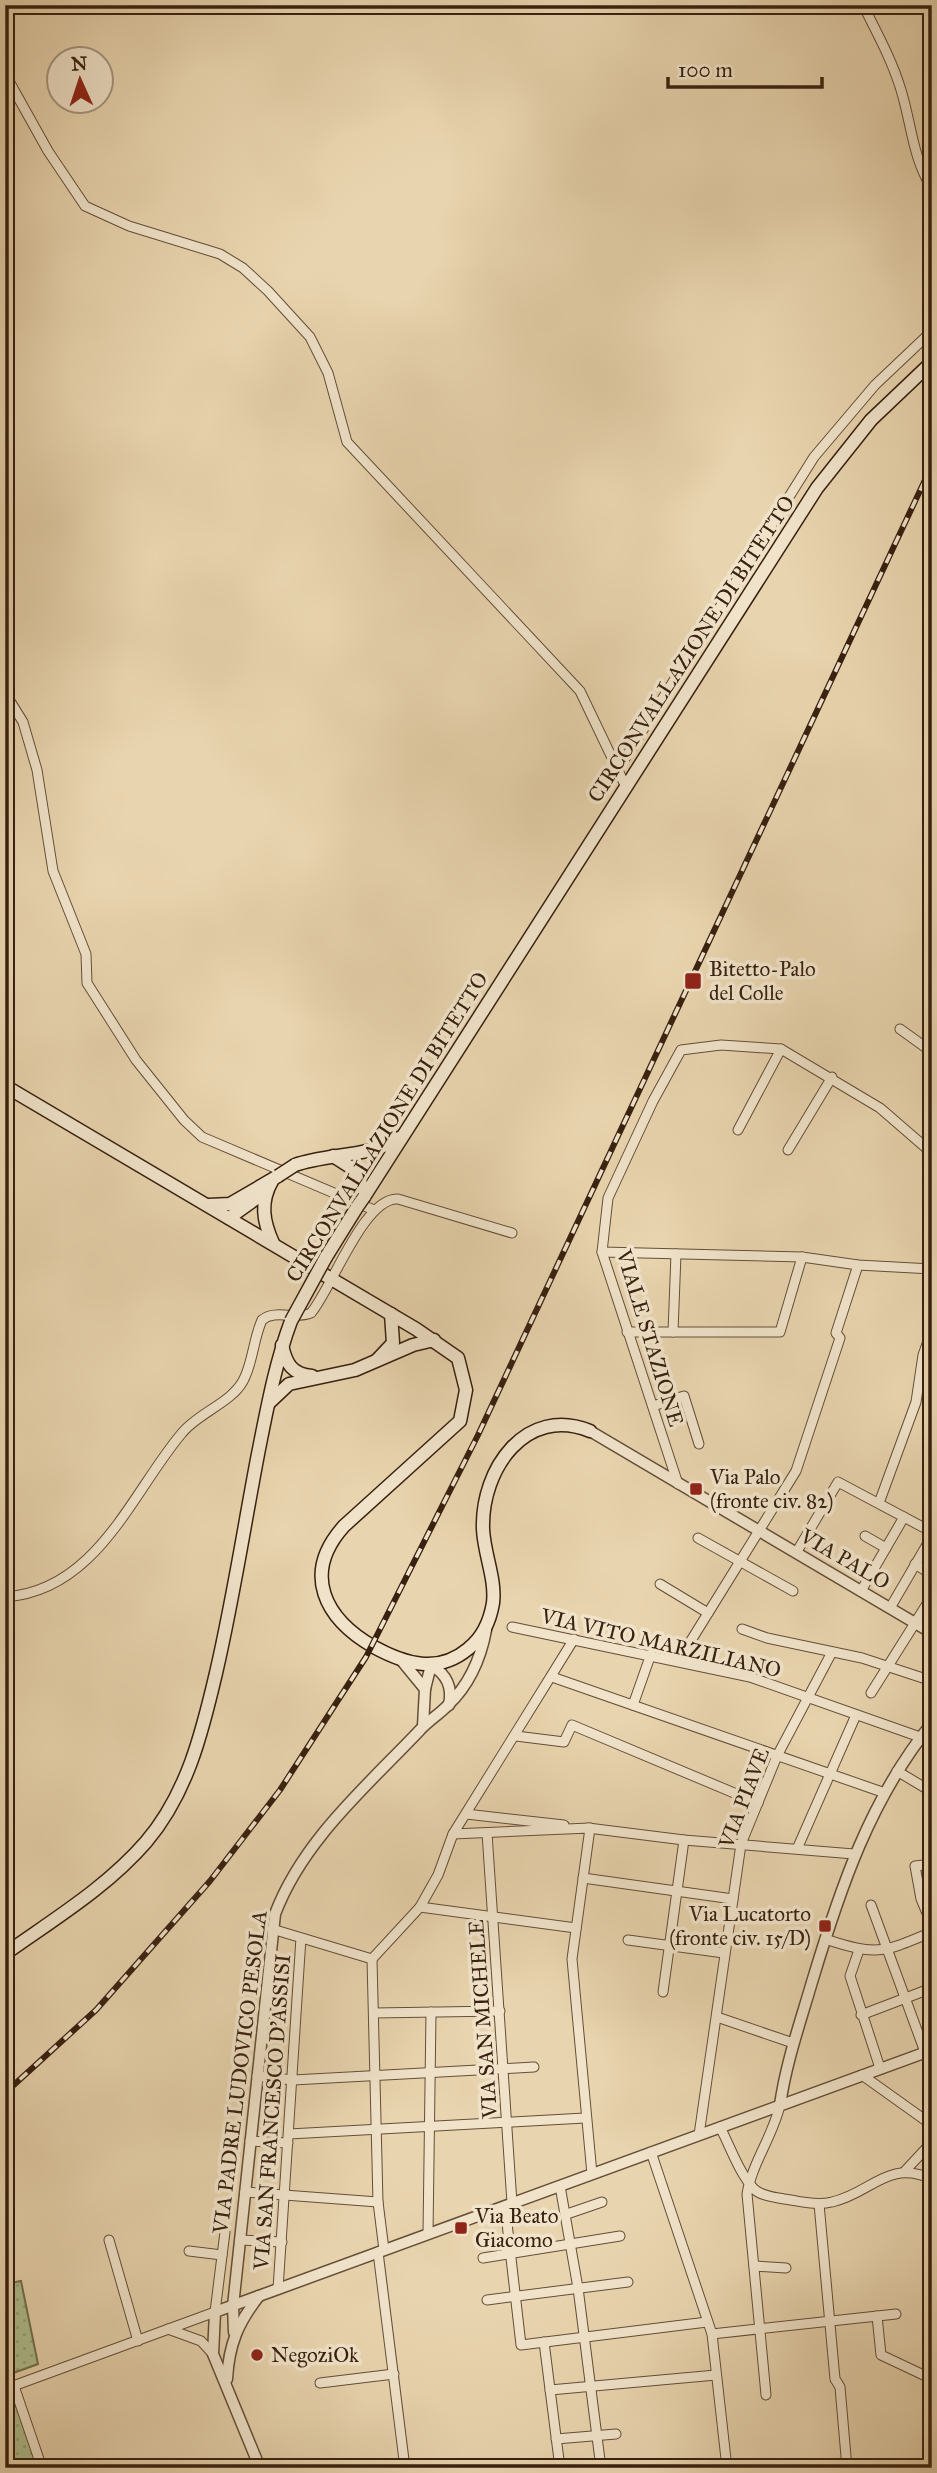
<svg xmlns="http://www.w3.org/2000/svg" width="937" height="2473" font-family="'IM FELL Great Primer',serif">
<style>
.green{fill:url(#green-dots);stroke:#747050;stroke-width:2}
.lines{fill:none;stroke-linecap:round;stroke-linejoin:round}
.minor-casing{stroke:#644e38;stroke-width:11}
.tertiary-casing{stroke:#644e38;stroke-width:13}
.secondary-casing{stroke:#382110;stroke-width:15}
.minor{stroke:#f0e3ca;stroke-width:9}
.tertiary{stroke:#f0e3ca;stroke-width:10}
.secondary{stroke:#f0e3ca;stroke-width:12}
.rail-casing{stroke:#382110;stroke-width:6}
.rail{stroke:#f0e3ca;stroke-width:3.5;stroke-dasharray:10;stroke-linecap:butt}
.secondary-bridge-casing{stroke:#382110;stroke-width:15;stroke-linecap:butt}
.secondary-bridge{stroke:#f0e3ca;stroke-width:12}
.poi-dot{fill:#8f2418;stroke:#f0e3ca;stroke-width:2.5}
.labels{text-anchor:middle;stroke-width:7;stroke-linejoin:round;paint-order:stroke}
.street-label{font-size:21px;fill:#382110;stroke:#f0e3ca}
.poi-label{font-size:21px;fill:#382110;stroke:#f0e3ca;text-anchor:start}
</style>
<defs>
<pattern id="green-dots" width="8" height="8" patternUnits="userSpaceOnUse" patternTransform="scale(1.75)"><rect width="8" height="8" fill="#afbe8f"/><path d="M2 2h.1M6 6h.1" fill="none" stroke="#97a37a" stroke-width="1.8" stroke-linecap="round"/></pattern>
</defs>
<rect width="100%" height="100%" fill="#e8d4ae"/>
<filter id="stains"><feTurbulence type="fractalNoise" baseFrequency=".00286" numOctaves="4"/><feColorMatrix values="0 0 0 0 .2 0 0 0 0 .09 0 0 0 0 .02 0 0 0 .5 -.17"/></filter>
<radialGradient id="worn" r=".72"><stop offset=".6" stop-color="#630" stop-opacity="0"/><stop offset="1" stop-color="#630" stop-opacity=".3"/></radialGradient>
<!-- green -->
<g class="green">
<polygon points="21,2281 38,2364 5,2376 5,2284"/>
<polygon points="15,2406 19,2408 40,2468 5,2468 5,2409"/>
</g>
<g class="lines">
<!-- minor casing -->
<g class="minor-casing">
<g id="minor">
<path d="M863,5C877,33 892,60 901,90C912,126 912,156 932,189"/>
<polyline points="5,74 48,151 85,206 129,226 220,254 243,268 268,291 310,337 328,373 347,442 580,691 626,787"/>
<polyline points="5,693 23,722 37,770 53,871 86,954 87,983 136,1060 184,1120 202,1137 374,1210"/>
<polyline points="619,768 814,457 875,385 932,331"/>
<polyline points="900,1029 932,1052"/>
<polyline points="738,1130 781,1049"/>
<polyline points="788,1150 832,1077"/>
<polyline points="602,1252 802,1257"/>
<polyline points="627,1332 780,1332 802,1257 858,1265 932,1269"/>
<polyline points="673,1332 676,1254"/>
<polyline points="653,1406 684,1396 699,1444"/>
<polyline points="678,1484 602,1252 608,1198 653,1101 681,1050 721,1045 781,1049 880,1108 932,1153"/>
<polyline points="879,1503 916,1402 923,1355 932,1330"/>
<polyline points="865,1536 886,1548"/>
<polyline points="698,1538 793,1591"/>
<polyline points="796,1553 838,1482 932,1532"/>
<polyline points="915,1564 932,1575"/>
<polyline points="660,1584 708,1613"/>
<polyline points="861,1591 904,1517"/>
<path d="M5,1597C97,1591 132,1492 182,1433C198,1413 231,1403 243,1381C253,1363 253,1340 262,1320C275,1309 295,1320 311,1313C332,1288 364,1197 398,1199L512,1233"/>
<polyline points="890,1608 932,1536"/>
<polyline points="512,1627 750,1677 920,1737"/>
<polyline points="742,1629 767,1638 862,1658 932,1681"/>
<polyline points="679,1660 796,1471 840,1338 836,1333 858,1265"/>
<polyline points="552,1677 885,1793"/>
<polyline points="871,1693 932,1596"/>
<polyline points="633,1705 651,1654"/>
<polyline points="516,1736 564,1742 572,1725 758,1803"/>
<polyline points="897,1771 932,1792"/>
<polyline points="466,1814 564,1825"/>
<polyline points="588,1828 684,1840 854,1854"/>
<polyline points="487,1833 512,2203"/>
<polyline points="453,1834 590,1828 572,1959 592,2174"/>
<polyline points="797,1849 856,1715"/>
<polyline points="932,1864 915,1866 921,1899 932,1925"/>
<polyline points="583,1878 733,1899"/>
<polyline points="871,1905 925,2052"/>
<polyline points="420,1907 576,1928"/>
<polyline points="272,1929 372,1959"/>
<path d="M825,1939C877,1956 882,1953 932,1932"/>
<polyline points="628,1940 724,1953"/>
<polyline points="859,1950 850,1976 880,2068"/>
<polyline points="372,1959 420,1907 438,1875 453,1834 574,1639"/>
<polyline points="372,1959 378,2202 384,2250"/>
<polyline points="663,1992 684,1840"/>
<polyline points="374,2013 500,2011"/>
<polyline points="861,2015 932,1988"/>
<polyline points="717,2017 793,2043"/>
<polyline points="862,2075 932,2125"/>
<polyline points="257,2076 293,2080 534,2067"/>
<path d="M720,2127C730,2146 739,2173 754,2189C761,2196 774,2197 784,2199C800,2201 816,2206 832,2202C872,2193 887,2159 932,2179"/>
<polyline points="289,2134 585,2118"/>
<polyline points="699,2135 741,1844 777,1756 832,1652"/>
<polyline points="250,2141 288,2143"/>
<polyline points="651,2152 712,2334 727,2468"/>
<polyline points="905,2171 932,2142"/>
<polyline points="560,2186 578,2288 601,2468"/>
<polyline points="245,2192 378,2202"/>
<polyline points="819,2204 835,2379 840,2387 847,2468"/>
<polyline points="505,2206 521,2345 707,2322"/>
<polyline points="567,2214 602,2202"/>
<polyline points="428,2234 431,2012"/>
<polyline points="109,2240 138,2341"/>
<polyline points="240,2240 282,2242"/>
<polyline points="189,2251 222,2255"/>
<polyline points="378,2252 405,2468"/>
<polyline points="483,2258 620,2236"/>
<polyline points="754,2266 786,2268"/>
<polyline points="278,2289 301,1938"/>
<polyline points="487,2300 628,2282"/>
<polyline points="877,2316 881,2355 932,2379"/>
<polyline points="168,2329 201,2341 213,2354"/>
<polyline points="712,2334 896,2314"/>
<polyline points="544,2342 560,2468"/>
<polyline points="320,2383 394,2374"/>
<polyline points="12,2388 14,2386 42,2468"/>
<polyline points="5,2389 215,2312 225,2232"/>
<polyline points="550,2390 716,2375"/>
<path d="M766,2395L747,2194C752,2163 773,2136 780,2105"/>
<polyline points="556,2439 616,2434"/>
</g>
</g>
<!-- tertiary casing -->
<g class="tertiary-casing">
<g id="tertiary">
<polyline points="590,1431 932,1633"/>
<polyline points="402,1661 425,1689 423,1726"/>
<path d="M425,1689L431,1665C446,1674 453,1686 449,1705"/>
<path d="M780,2105C786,2063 800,2023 812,1982C840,1889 870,1799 932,1723"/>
<path d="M234,2332L233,2306L275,1914C303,1840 367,1786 420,1730C429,1720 440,1714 448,1705C469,1685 481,1657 486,1630"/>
<path d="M227,2379C229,2344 238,2323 259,2296"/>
<polyline points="260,2468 213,2354 215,2312 932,2050"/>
</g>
</g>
<!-- secondary casing -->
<g class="secondary-casing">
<g id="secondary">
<path d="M5,1086L416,1329L458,1358L466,1390L460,1421L344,1526C301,1574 325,1619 374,1647C405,1664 438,1674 468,1649C482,1638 490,1621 493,1603C496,1579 484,1554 483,1529C481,1469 526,1405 590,1431"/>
<polyline points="333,1156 358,1172 364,1197"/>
<path d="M295,1165C328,1153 369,1158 399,1138"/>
<path d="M272,1181C260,1202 263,1221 273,1243"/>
<polyline points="364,1197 817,488 871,420 932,362"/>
<polyline points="209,1205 230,1204 278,1176"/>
<polyline points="229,1218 265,1192"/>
<polyline points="326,1257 357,1207"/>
<path d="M282,1345C286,1364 292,1374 312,1376"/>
<polyline points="377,1360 393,1343 391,1314"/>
<polyline points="270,1402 289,1384 355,1370 413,1345 434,1340"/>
<path d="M5,1954C54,1919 106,1888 146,1842C187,1794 202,1733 216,1673C233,1600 244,1527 258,1454C267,1409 275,1364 291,1321"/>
</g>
</g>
<!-- minor -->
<use href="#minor" class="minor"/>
<!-- tertiary -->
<use href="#tertiary" class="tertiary"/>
<!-- secondary -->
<use href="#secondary" class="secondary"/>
<!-- rail casing -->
<g class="rail-casing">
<polyline id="rail" points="5,2093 96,2010 210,1881 280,1790 366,1657 478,1435 932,465"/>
</g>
<!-- rail -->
<use href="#rail" class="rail"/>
<!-- secondary-bridge casing -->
<g class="secondary-bridge-casing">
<g id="secondary-bridge">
<polyline points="278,1176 295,1165"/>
<polyline points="357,1207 364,1197"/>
<polyline points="291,1321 326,1257"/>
</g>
</g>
<!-- secondary-bridge -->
<use href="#secondary-bridge" class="secondary-bridge"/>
</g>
<!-- markers -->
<g class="poi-dot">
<rect x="684" y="972" width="18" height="18" rx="3.5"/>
<rect x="689" y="1482" width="14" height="14" rx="3.5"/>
<rect x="818" y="1919" width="14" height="14" rx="3.5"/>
<rect x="454" y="2221" width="14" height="14" rx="3.5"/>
<circle cx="257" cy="2355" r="7"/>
</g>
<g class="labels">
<!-- street labels -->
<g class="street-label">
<text transform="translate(691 649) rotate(-57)" y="7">CIRCONVALLAZIONE DI BITETTO</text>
<text transform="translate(387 1127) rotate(-58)" y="7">CIRCONVALLAZIONE DI BITETTO</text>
<text transform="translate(650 1338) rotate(73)" y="7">VIALE STAZIONE</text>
<text transform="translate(845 1559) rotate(30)" y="7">VIA PALO</text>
<text transform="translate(661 1643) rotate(13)" y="7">VIA VITO MARZILIANO</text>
<text transform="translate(744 1798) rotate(-69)" y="7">VIA PIAVE</text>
<text transform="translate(483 2019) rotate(-94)" y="7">VIA SAN MICHELE</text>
<text transform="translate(240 2072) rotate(-83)" y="7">VIA PADRE LUDOVICO PESOLA</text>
<text transform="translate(272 2112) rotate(-86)" y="7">VIA SAN FRANCESCO D'ASSISI</text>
</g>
<!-- poi labels -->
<g class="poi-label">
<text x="709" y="976">Bitetto-Palo<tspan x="709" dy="24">del Colle</tspan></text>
<text x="710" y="1484">Via Palo<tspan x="710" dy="24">(fronte civ. 82)</tspan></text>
<text x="811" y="1921" text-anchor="end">Via Lucatorto<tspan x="811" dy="24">(fronte civ. 15/D)</tspan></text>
<text x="475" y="2223">Via Beato<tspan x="475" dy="24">Giacomo</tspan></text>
<text x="271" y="2362">NegoziOk</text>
</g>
</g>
<!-- margin -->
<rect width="937" height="2473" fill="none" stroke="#e8d4ae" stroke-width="28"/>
<rect x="7" y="7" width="923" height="2459" fill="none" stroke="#382110" stroke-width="3.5"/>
<rect x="14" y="14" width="909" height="2445" fill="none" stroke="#382110" stroke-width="2"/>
<!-- north arrow -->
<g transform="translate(80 80) rotate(357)"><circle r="33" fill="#f0e3ca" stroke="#a69580" stroke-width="2"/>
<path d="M0-5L12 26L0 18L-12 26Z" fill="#8f2418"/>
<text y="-10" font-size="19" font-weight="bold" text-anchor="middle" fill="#382110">N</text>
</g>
<!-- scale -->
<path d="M668 77v10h154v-10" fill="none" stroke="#382110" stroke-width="3.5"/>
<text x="678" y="77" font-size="21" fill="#382110" stroke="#f0e3ca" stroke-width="5" paint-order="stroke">100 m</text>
<rect width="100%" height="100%" filter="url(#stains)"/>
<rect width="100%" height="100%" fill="url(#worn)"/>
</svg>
